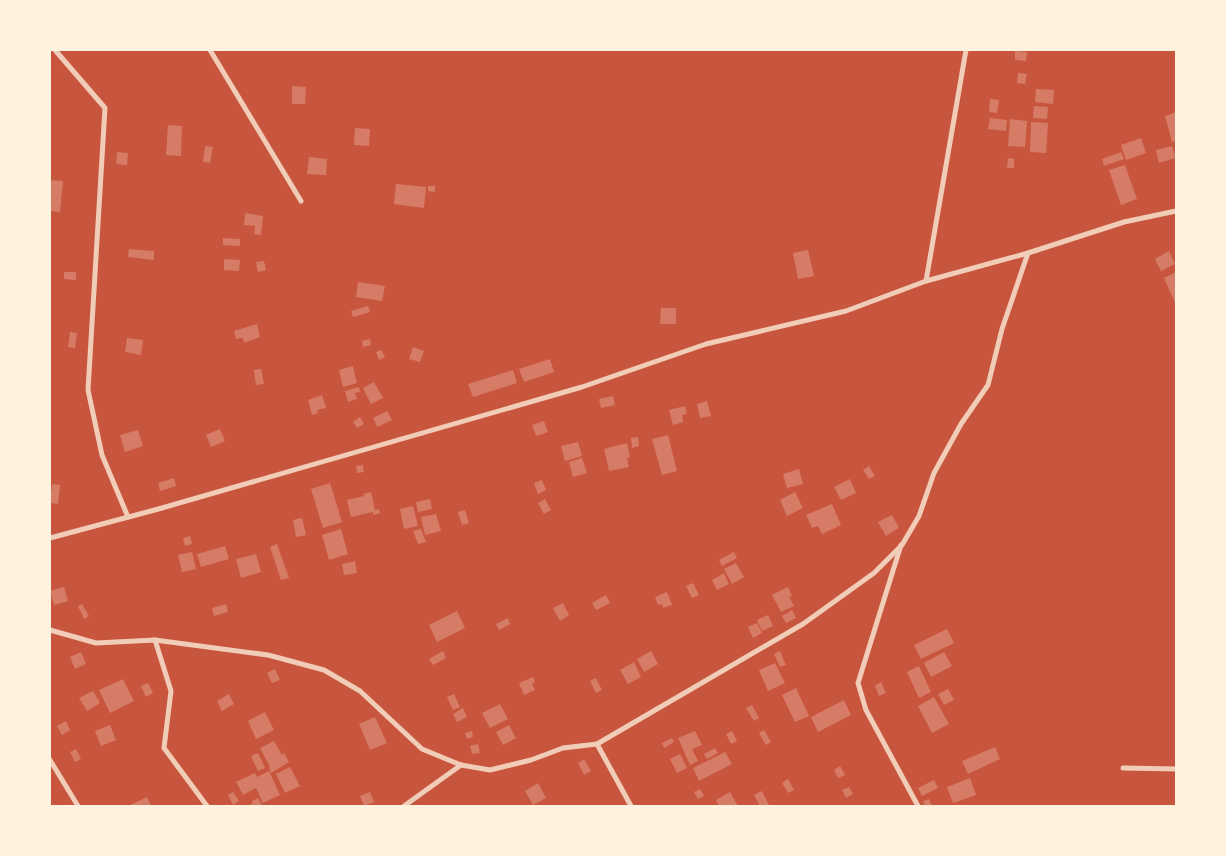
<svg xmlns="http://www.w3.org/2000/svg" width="1226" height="856" font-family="'Open Sans',sans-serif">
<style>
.building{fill:#d67c66}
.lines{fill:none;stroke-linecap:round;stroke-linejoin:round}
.minor{stroke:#f1ccb7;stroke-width:5}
</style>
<rect width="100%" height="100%" fill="#c8553d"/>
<!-- building -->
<g class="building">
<polygon points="1015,51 1027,52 1026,61 1015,60"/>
<polygon points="1018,73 1027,74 1025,84 1017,83"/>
<polygon points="292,86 306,87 305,104 292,104"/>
<polygon points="1036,89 1054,90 1053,104 1035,102"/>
<polygon points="990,99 999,100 997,113 989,112"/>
<polygon points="1034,106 1048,107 1047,119 1033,118"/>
<polygon points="1176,112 1176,141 1172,142 1165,116"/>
<polygon points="990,118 1007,120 1006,131 988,129"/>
<polygon points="1010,119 1027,121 1025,147 1008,146"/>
<polygon points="1031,122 1048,123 1046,153 1030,152"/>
<polygon points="168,125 182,126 181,156 166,155"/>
<polygon points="355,128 370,129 369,146 354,145"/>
<polygon points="1141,138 1146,153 1126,160 1121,145"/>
<polygon points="205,146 213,147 210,163 203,162"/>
<polygon points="1172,146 1176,158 1159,163 1156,150"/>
<polygon points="117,152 128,153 127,165 116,164"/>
<polygon points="1121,152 1124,159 1104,166 1102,159"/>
<polygon points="309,157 327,159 326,175 307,174"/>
<polygon points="1008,158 1014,159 1014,168 1007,168"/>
<polygon points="1125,165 1137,199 1121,205 1109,170"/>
<polygon points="50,180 63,181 60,212 50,211"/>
<polygon points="396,184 426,187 424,208 394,204"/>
<polygon points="428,186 435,186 435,192 428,191"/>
<polygon points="245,213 263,216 261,235 254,234 255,226 244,225"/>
<polygon points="223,238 240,239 240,246 223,245"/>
<polygon points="129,249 154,251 154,260 128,257"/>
<polygon points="808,250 814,276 798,279 793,253"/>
<polygon points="1169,251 1175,264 1161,271 1155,259"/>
<polygon points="224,259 240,260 239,271 224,270"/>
<polygon points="264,261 266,270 258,272 256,262"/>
<polygon points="64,272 76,272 76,280 64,279"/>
<polygon points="1176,272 1176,305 1164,278"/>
<polygon points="358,282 385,286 382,301 356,297"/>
<polygon points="368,306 370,312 353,317 351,311"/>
<polygon points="661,308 676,308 676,324 660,324"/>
<polygon points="257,324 260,337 244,343 243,338 236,339 234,331"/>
<polygon points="70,332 77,333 75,348 68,347"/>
<polygon points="127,338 143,340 141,355 125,352"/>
<polygon points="370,339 371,345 363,347 362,341"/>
<polygon points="413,347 424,351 420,362 409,359"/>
<polygon points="381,350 385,357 379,360 376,352"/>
<polygon points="550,359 554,372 524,382 519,369"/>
<polygon points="353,366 357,383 343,387 339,370"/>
<polygon points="261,369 264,384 256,385 254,370"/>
<polygon points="513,370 517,383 473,397 468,384"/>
<polygon points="374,382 383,398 371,404 363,388"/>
<polygon points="359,387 360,392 355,393 357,399 348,402 345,391"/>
<polygon points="322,395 326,408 317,410 318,413 312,415 308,400"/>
<polygon points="613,396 615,405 601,408 599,399"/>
<polygon points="707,401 711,416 700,418 697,404"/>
<polygon points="685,406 687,414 682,415 683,422 673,425 669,410"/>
<polygon points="387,411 392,420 377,427 373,418"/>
<polygon points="360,417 364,424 357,428 353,422"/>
<polygon points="544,421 548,432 536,436 532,425"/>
<polygon points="220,429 225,441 211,447 206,435"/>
<polygon points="138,430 143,446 125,452 120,435"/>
<polygon points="668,435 677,471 662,475 652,439"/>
<polygon points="638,437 639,446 632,448 631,438"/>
<polygon points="578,442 582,456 565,461 561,446"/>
<polygon points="627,443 630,457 627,458 629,467 609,471 604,449"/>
<polygon points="582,458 587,473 573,477 569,462"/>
<polygon points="363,465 364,472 357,473 356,466"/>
<polygon points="869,466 875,476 869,479 863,470"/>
<polygon points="799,469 803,484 787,488 783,474"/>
<polygon points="174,478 176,486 160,491 158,483"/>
<polygon points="850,479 856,493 841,500 834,487"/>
<polygon points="542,480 546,490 538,494 534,483"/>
<polygon points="330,483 342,522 323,528 311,489"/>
<polygon points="52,484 60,485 58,504 50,503"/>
<polygon points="371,492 375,510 379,509 380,513 373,515 373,512 351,517 347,500 364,496 363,494"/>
<polygon points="795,492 803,508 787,516 780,500"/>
<polygon points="430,499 432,509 418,512 416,502"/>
<polygon points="545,499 551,510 544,514 538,503"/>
<polygon points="832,504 841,525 822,534 818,526 812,528 806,515"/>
<polygon points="413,506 418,526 404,529 400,509"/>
<polygon points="465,510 469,523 462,525 458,512"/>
<polygon points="436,514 441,531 425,535 421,517"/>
<polygon points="892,515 899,528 886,536 878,522"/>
<polygon points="302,518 306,535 296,537 293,520"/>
<polygon points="341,529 348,554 329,560 322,535"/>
<polygon points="421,529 426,542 418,544 413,531"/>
<polygon points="190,536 192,544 185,546 183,538"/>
<polygon points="277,544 289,578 281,580 270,547"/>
<polygon points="225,546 229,559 201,567 197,554"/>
<polygon points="192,552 196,569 182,572 178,555"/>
<polygon points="734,552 737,558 722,566 719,560"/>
<polygon points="256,554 261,572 241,578 236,559"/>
<polygon points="355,561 357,573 344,575 342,564"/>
<polygon points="736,563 744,577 732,584 724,569"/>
<polygon points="724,573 729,584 717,590 712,580"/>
<polygon points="693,583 699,595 692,598 686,586"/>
<polygon points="64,587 68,601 54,605 50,591"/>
<polygon points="788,587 792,596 789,597 794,606 781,612 772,595"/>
<polygon points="667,592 672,605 663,608 662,604 658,605 655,597"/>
<polygon points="606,595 610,603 596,610 592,603"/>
<polygon points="563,603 569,615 560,621 553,608"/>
<polygon points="82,604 89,616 84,619 78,606"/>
<polygon points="226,604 228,612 214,616 212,608"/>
<polygon points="792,610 796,618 786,623 782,616"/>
<polygon points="457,611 465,628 437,642 429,625"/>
<polygon points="768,615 773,626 762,631 757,620"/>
<polygon points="508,618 510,624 499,630 496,624"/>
<polygon points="757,623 762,633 753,638 748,627"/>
<polygon points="947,629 954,643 921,659 914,645"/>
<polygon points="443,651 446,658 433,665 429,659"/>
<polygon points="651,651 658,664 644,672 637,659"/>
<polygon points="780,651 786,665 780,667 774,654"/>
<polygon points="81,652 86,664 75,669 70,657"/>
<polygon points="944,652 952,666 931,677 924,663"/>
<polygon points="634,662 641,677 628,684 620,670"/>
<polygon points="775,663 785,683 768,691 759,670"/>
<polygon points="919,666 931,692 919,698 907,672"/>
<polygon points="275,669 280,680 272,683 267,673"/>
<polygon points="533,677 535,682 532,684 535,690 524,695 519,683"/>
<polygon points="596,678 602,690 596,693 590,681"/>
<polygon points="123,679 134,701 110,713 99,690"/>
<polygon points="881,682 886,693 879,696 875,686"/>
<polygon points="148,683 153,693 146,697 141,686"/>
<polygon points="796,688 809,716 795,722 782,695"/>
<polygon points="948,689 954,700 944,705 938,694"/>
<polygon points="93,691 100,703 87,711 79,698"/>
<polygon points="229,694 234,704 222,711 217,701"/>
<polygon points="454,694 460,707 453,710 447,697"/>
<polygon points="934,697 949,724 932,733 918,706"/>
<polygon points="844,700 851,715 818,732 811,717"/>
<polygon points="500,704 508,719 490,728 482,713"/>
<polygon points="752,705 759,718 754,721 746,708"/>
<polygon points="463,708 467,717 457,722 453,714"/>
<polygon points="265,712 274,730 256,739 248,721"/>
<polygon points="375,717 387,743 370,750 359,724"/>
<polygon points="66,721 70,730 62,735 57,726"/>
<polygon points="110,725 116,740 101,746 95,731"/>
<polygon points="509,725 516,738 503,745 496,732"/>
<polygon points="764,730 771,742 766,745 759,733"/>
<polygon points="472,731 473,737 467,739 465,733"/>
<polygon points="695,731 702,745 692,749 698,761 690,765 678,738"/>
<polygon points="732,731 737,741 731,744 726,734"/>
<polygon points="672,738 674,742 664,748 662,743"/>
<polygon points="274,741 282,755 284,753 289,762 271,773 269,768 270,767 260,748"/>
<polygon points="478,744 480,753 472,754 470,746"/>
<polygon points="995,747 1000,759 968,774 962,761"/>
<polygon points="715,748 718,753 707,759 704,754"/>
<polygon points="76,749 81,759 75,762 70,752"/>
<polygon points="725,752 732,764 699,781 693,768"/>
<polygon points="258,753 265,768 258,771 251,756"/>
<polygon points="680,754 687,768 677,773 670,759"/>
<polygon points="584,759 591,771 584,775 578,763"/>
<polygon points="840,766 845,775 838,778 834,770"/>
<polygon points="290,767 300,786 285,793 276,774"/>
<polygon points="269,771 280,795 263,803 256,788 243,795 236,782 255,773 257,777"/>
<polygon points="970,778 976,795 953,803 947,787"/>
<polygon points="788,779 794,790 788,793 782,783"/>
<polygon points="934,780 938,788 922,796 918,788"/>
<polygon points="538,783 546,798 533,805 525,791"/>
<polygon points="849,787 853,794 846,798 842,790"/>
<polygon points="700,789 704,796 698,799 694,792"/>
<polygon points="762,791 769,805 766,806 760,806 754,795"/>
<polygon points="233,792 239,801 233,805 228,795"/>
<polygon points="370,792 374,802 364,806 360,796"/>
<polygon points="730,792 738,806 719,806 716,800"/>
<polygon points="147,797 151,806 128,806"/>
<polygon points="258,798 262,805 248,806 253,803 252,801"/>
<polygon points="929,799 932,806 925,806 923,801"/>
</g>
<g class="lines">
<!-- minor -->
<g class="minor">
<polyline points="55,50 105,108 88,390 102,455 128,517"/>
<polyline points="210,50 301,201"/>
<polyline points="926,281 966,50"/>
<polyline points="50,538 162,508 582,387 706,344 846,311 926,281 1028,253 1124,222 1176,211"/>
<polyline points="901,545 858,683 866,710 918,806"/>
<polyline points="50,630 96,643 155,640 268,655 324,670 360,691 422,749 461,765 490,770 531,760 563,748 597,744 803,624 874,573 902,545 919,516 934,473 961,424 988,385 1002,329 1028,253"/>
<polyline points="155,640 171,691 164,748 207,806"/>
<polyline points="597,744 631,806"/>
<polyline points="50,760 78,806"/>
<polyline points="1123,768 1176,769"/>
<polyline points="404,806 461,765"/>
</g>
</g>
<!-- border -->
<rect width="1226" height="856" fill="none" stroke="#fff3e0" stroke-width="102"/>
</svg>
